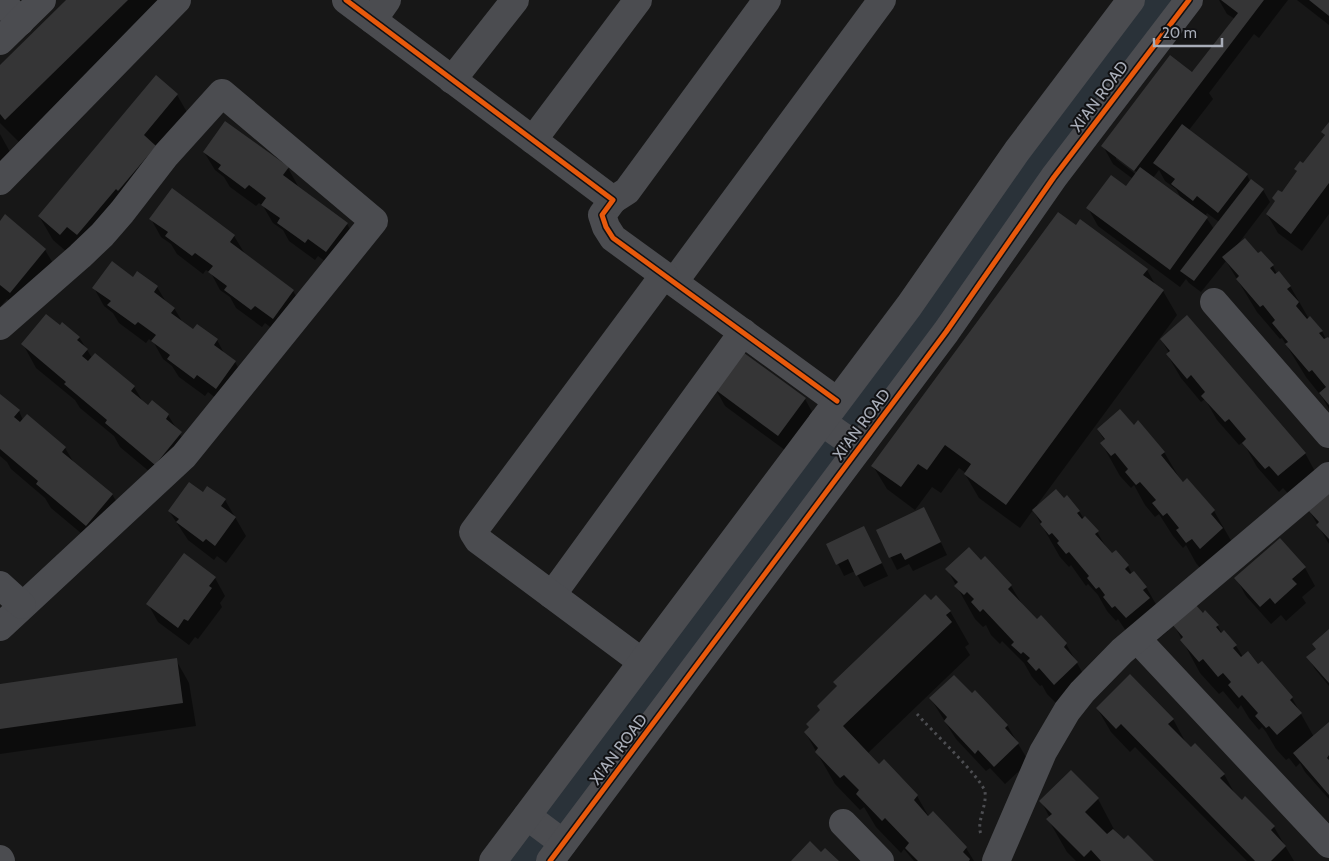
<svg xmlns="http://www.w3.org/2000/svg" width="1329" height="861" font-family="Cabin,sans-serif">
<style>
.water{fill:#2a3239}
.shadow{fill:#0007;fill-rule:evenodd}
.building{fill:#353536}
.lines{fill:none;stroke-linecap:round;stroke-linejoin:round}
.path{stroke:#4d4e52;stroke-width:3;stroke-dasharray:2.5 4;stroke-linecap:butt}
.minor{stroke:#4b4c50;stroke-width:28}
.cycleway-casing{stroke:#111113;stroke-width:8}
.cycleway{stroke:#e8590c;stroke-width:5}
.labels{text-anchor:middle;stroke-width:4;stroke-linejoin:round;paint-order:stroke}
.street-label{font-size:16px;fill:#a8adb8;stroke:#111113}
</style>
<rect width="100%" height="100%" fill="#171717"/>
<!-- water -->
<polygon class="water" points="1144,0 1176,0 539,861 508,861"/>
<!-- shadow -->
<g class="shadow">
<polygon points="68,0 166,0 19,142 0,123 0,66"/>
<path d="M1219,0H1288L1259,38L1254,34L1209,93L1213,99L1189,130L1247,175L1250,181L1263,190L1270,202L1238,244L1258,255L1273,266L1277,274L1290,286L1309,319L1322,331L1326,339L1329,340V409L1322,397L1306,377L1282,338L1280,339L1257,312L1226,261L1201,292L1189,283L1186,279L1180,287L1098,226L1088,208L1126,188L1133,179L1113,164L1103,146L1193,74L1235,19L1227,14ZM1116,156L1139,174L1138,176L1116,159ZM1159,170L1165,181L1176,189L1181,198L1153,178ZM1207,213L1219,222L1214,229L1205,216Z"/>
<polygon points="1297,0 1329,0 1329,25"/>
<polygon points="177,95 191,119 74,258 53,240 39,216"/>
<polygon points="1329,125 1329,214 1302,251 1278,233 1267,214 1298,173 1296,169 1304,165 1325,136 1323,132"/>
<polygon points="0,134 10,152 0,161"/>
<polygon points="204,152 288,168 298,186 347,224 357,242 337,270 318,256 315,260 289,241 283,230 273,223 263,206 259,203 256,206 230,187 224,177 215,170"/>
<polygon points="6,216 45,250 56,268 21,310 7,299 0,307 0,223"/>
<polygon points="151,219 234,236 245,254 293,291 304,309 283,337 265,323 262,327 236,308 230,297 220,290 211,273 206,270 203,274 177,254 171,244 161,237"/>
<polygon points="1076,227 1147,270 1156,286 1163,291 1177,315 1037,505 1064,500 1079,511 1084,519 1097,532 1109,552 1128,566 1132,574 1146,587 1165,620 1162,622 1168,631 1145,650 1132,640 1118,619 1116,621 1107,611 1098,595 1088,584 1086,586 1071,565 1069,567 1060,557 1033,510 1020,528 979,498 965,474 966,473 959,468 941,493 932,487 915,510 887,489 873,466"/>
<polygon points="133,278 157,287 166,302 174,308 183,323 194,331 217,340 225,355 235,362 245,380 226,406 208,392 205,396 179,377 172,366 163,359 154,343 149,339 146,343 119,323 113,313 104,306 94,288"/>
<polygon points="60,327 79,337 92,358 134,387 143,402 148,406 152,401 168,415 194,457 169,488 120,447 114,436 80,408 75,400 36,368 23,344"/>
<polygon points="1161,339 1305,453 1318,477 1293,499 1283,488 1279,492 1257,467 1243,442 1239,445 1217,420 1205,399 1201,402 1181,378 1167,354 1169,353"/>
<polygon points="715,388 805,399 815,417 789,453 725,406"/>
<polygon points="0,395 19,411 23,420 65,448 74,463 112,494 126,518 100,549 51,508 45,498 11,469 7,462 0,456"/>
<polygon points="1134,426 1164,452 1180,479 1214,511 1233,544 1206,575 1196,563 1186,545 1183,548 1173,536 1159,514 1155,517 1145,505 1134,485 1131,488 1120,476 1102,444 1105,441 1098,430"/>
<polygon points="203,493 225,500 246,536 226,563 217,556 214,560 188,540 169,511"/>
<polygon points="1329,493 1329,544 1309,510"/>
<polygon points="930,520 947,555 913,571 909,564 897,570 877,530"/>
<polygon points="870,539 888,576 864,587 855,571 844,576 828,544"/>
<polygon points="981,562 1011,586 1023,606 1037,621 1041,617 1066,644 1085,677 1056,703 1047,694 1042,685 1040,686 1032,677 1024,663 1002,641 1000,644 991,635 986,625 983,627 975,619 947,569"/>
<polygon points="1305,568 1315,586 1302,597 1306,603 1286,621 1281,615 1271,624 1246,596 1236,578"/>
<polygon points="215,578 225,596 220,603 222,607 198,639 195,637 189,645 158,622 148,604"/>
<polygon points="931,602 950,611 969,644 965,647 970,655 868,753 879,766 884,761 917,796 929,817 933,813 966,848 974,861 914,861 904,849 901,853 876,827 864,807 860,810 835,784 805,732 838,688 835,682"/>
<polygon points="1202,614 1218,626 1222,634 1224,632 1236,646 1243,657 1258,665 1292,698 1314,737 1329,724 1329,799 1305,772 1300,763 1296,767 1289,758 1286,760 1276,749 1266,732 1262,727 1259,730 1249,718 1241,705 1238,709 1223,691 1219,694 1200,673 1173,623"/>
<polygon points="1329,631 1329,686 1315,669 1308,657 1317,650"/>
<polygon points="176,660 189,683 196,726 0,754 0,685"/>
<polygon points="972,695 1007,725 1029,762 1005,784 990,768 986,771 956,739 931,699"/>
<polygon points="1097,708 1173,719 1186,743 1224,774 1236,796 1274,827 1294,861 1247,861 1135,747 1130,752 1111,732"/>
<polygon points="1098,799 1116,833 1152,861 1076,861 1067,852 1048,819 1050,818 1041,801"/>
</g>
<!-- building -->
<g class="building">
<polygon points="66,0 128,0 5,120 0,114 0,65"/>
<polygon points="1221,0 1264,0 1134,171 1101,146 1170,55 1192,72 1238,13"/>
<polygon points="1309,0 1329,0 1329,16"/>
<polygon points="156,75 178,94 144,135 156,146 118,191 116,189 77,235 67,227 60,235 38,216"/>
<polygon points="225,121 289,167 283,175 348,223 326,252 308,239 305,243 277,223 280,218 261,205 266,198 249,185 245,189 218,169 221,165 203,152"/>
<polygon points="1329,122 1329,183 1291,234 1266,214 1275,201 1272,198 1278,190 1282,192 1297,171 1294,169 1300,161 1303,163 1325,135 1321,132"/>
<polygon points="1182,124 1248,174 1218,213 1197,196 1193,201 1171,184 1175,179 1153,163"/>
<polygon points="1140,167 1208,217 1170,270 1086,208 1111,175 1126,186"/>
<polygon points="1251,179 1264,189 1194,281 1180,271"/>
<polygon points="172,188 235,235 230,242 294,290 273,319 255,306 251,310 224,290 227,286 208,272 213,266 195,253 192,256 165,236 168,232 149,219"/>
<polygon points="1058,212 1076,225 1080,219 1148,269 1143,275 1164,290 1006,505 964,474 971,464 945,445 927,470 918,464 901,487 871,466"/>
<polygon points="5,214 46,249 10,293 0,285 0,221"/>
<polygon points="1245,238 1258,253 1261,251 1274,265 1270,268 1275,274 1279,271 1291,286 1287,289 1299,302 1296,306 1307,319 1310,316 1323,331 1319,333 1324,339 1328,337 1329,338 1329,405 1319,393 1326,387 1312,370 1309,372 1285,344 1288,342 1272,323 1275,320 1263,305 1260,307 1236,279 1239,276 1222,257"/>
<polygon points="112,261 133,277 137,271 158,286 154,292 175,308 171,313 193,329 197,324 218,339 214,345 236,361 216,389 197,375 194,379 167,359 170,355 151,341 156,335 138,322 135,325 107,305 111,301 92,288"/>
<polygon points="46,314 60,325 62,322 80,337 77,340 88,349 82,356 88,361 95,353 135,386 131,391 148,405 152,400 169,414 166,419 182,432 155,465 105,423 107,420 64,384 66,382 21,344"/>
<polygon points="1187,315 1306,453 1278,476 1269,466 1265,469 1242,443 1246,439 1229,419 1225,422 1201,396 1205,392 1191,375 1187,379 1166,354 1170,351 1160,339"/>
<polygon points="740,350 806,398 778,436 713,388"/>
<polygon points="0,394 20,410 14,417 20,422 27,414 66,447 62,452 113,494 86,526 36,484 38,481 0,449"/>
<polygon points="1120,409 1134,425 1138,420 1165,452 1161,455 1183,482 1187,478 1215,510 1211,514 1223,528 1200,549 1192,539 1186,543 1176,530 1179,528 1167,513 1163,516 1152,503 1156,500 1140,482 1136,485 1125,472 1128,469 1115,453 1111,456 1100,443 1105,439 1097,429"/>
<polygon points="189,482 203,492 207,486 226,499 221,506 236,517 215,546 206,539 203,542 176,522 179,519 168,511"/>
<polygon points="1056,489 1064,498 1067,495 1080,511 1077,513 1082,519 1085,516 1099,531 1095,534 1112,553 1116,550 1129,565 1125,569 1130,574 1134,571 1147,587 1143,590 1150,598 1126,618 1115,606 1112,608 1103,597 1105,595 1099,587 1096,589 1087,578 1089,576 1069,552 1066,554 1057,543 1059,541 1052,533 1049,535 1040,524 1042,522 1032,510"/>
<polygon points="1329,491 1329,539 1316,525 1319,522 1308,510"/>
<polygon points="924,507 941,542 905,560 901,553 889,558 876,530"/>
<polygon points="864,526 882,563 856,576 848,559 836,565 826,544"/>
<polygon points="1280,538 1306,567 1292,579 1297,584 1275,604 1270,598 1260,607 1234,578"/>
<polygon points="969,547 981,560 985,556 1012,585 1008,589 1037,619 1041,615 1067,643 1064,647 1078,662 1054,685 1039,668 1036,671 1027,661 1030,658 1023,652 1021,654 1011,645 1014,642 983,609 980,612 971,602 974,599 967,592 964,595 954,586 958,582 945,569"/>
<polygon points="184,553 216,577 209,586 212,588 188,621 184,619 178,628 146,604"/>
<polygon points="925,594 931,600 936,595 951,611 946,615 952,622 843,726 879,764 884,759 918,795 914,800 928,816 933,811 967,847 963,852 970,859 969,861 918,861 905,848 909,843 885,818 882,821 856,794 859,790 844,775 840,778 815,752 818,748 804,732 809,727 806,724 820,710 817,706 837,686 833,682"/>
<polygon points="1194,603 1203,613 1205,610 1219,625 1216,627 1221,633 1224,630 1237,645 1233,648 1241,657 1248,651 1258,664 1262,661 1293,697 1290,700 1302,713 1277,735 1269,726 1266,728 1255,716 1258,713 1242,695 1239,698 1228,685 1231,682 1223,673 1218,677 1203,659 1199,662 1180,640 1183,637 1171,623"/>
<polygon points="1329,629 1329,683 1306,657 1316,649 1312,644"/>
<polygon points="177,658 183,703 0,729 0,684"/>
<polygon points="1130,674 1174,719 1168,724 1191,747 1195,743 1225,774 1220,778 1242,800 1245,796 1275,826 1271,830 1286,846 1271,861 1255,861 1121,724 1116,729 1096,708"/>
<polygon points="954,675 972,693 975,690 1008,725 1005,728 1019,743 994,767 978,750 975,754 944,721 947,717 929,698"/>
<polygon points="1329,722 1329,755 1327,758 1329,760 1329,795 1293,753"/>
<polygon points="1071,770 1099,798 1085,812 1107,834 1113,829 1124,839 1128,835 1154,861 1101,861 1091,850 1084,857 1046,819 1052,814 1039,801"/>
<polygon points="810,841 821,852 825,848 839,861 791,861"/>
</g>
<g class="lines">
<!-- path -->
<path class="path" d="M917,714C929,728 982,778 985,792C987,806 976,823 981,834"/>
<!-- minor -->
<g class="minor">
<polyline points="1,0 20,22"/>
<polyline points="346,0 613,200 602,215 606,227 613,238 837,401"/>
<polyline points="373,20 387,0"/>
<polyline points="0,41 42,0"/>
<polyline points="452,80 515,0"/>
<polyline points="533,140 638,0"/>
<polyline points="0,181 177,0"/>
<polyline points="613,200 627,191 767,0"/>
<polyline points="674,282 882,0"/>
<polyline points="1214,302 1329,434"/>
<polyline points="0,326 80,256 102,235 122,212 166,155 222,93 374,221 184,456 0,627"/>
<polyline points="822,422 859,448"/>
<polyline points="0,585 22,605"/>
<polyline points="552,595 743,332"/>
<polyline points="1137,639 1329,844"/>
<polyline points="642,662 478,540 473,532 664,275"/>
<polyline points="527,816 563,843"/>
<polyline points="843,823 880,861"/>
<polyline points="0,859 1,861"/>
<polyline points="493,861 909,306 1017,151 1131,0"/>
<polyline points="550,861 946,332 1054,177 1189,0"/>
<polyline points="996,861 1043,752 1067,711 1082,692 1122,651 1329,476"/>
</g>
<!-- cycleway casing -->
<g class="cycleway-casing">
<g id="cycleway">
<polyline points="346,0 613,200 602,215 606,227 613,238 837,401"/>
<polyline points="550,861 946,332 1054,177 1189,0"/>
</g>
</g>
<!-- cycleway -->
<use href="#cycleway" class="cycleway"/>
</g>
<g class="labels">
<!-- street labels -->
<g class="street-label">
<text transform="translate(1099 96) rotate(-53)" y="6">XI'AN ROAD</text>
<text transform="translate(861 424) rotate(-53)" y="6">XI'AN ROAD</text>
<text transform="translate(618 749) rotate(-53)" y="6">XI'AN ROAD</text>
</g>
</g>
<!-- scale -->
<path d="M1154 38v8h68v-8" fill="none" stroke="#a8adb8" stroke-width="2.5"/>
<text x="1162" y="38" font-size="15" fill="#a8adb8" stroke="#111113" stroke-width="4" paint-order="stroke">20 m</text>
</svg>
